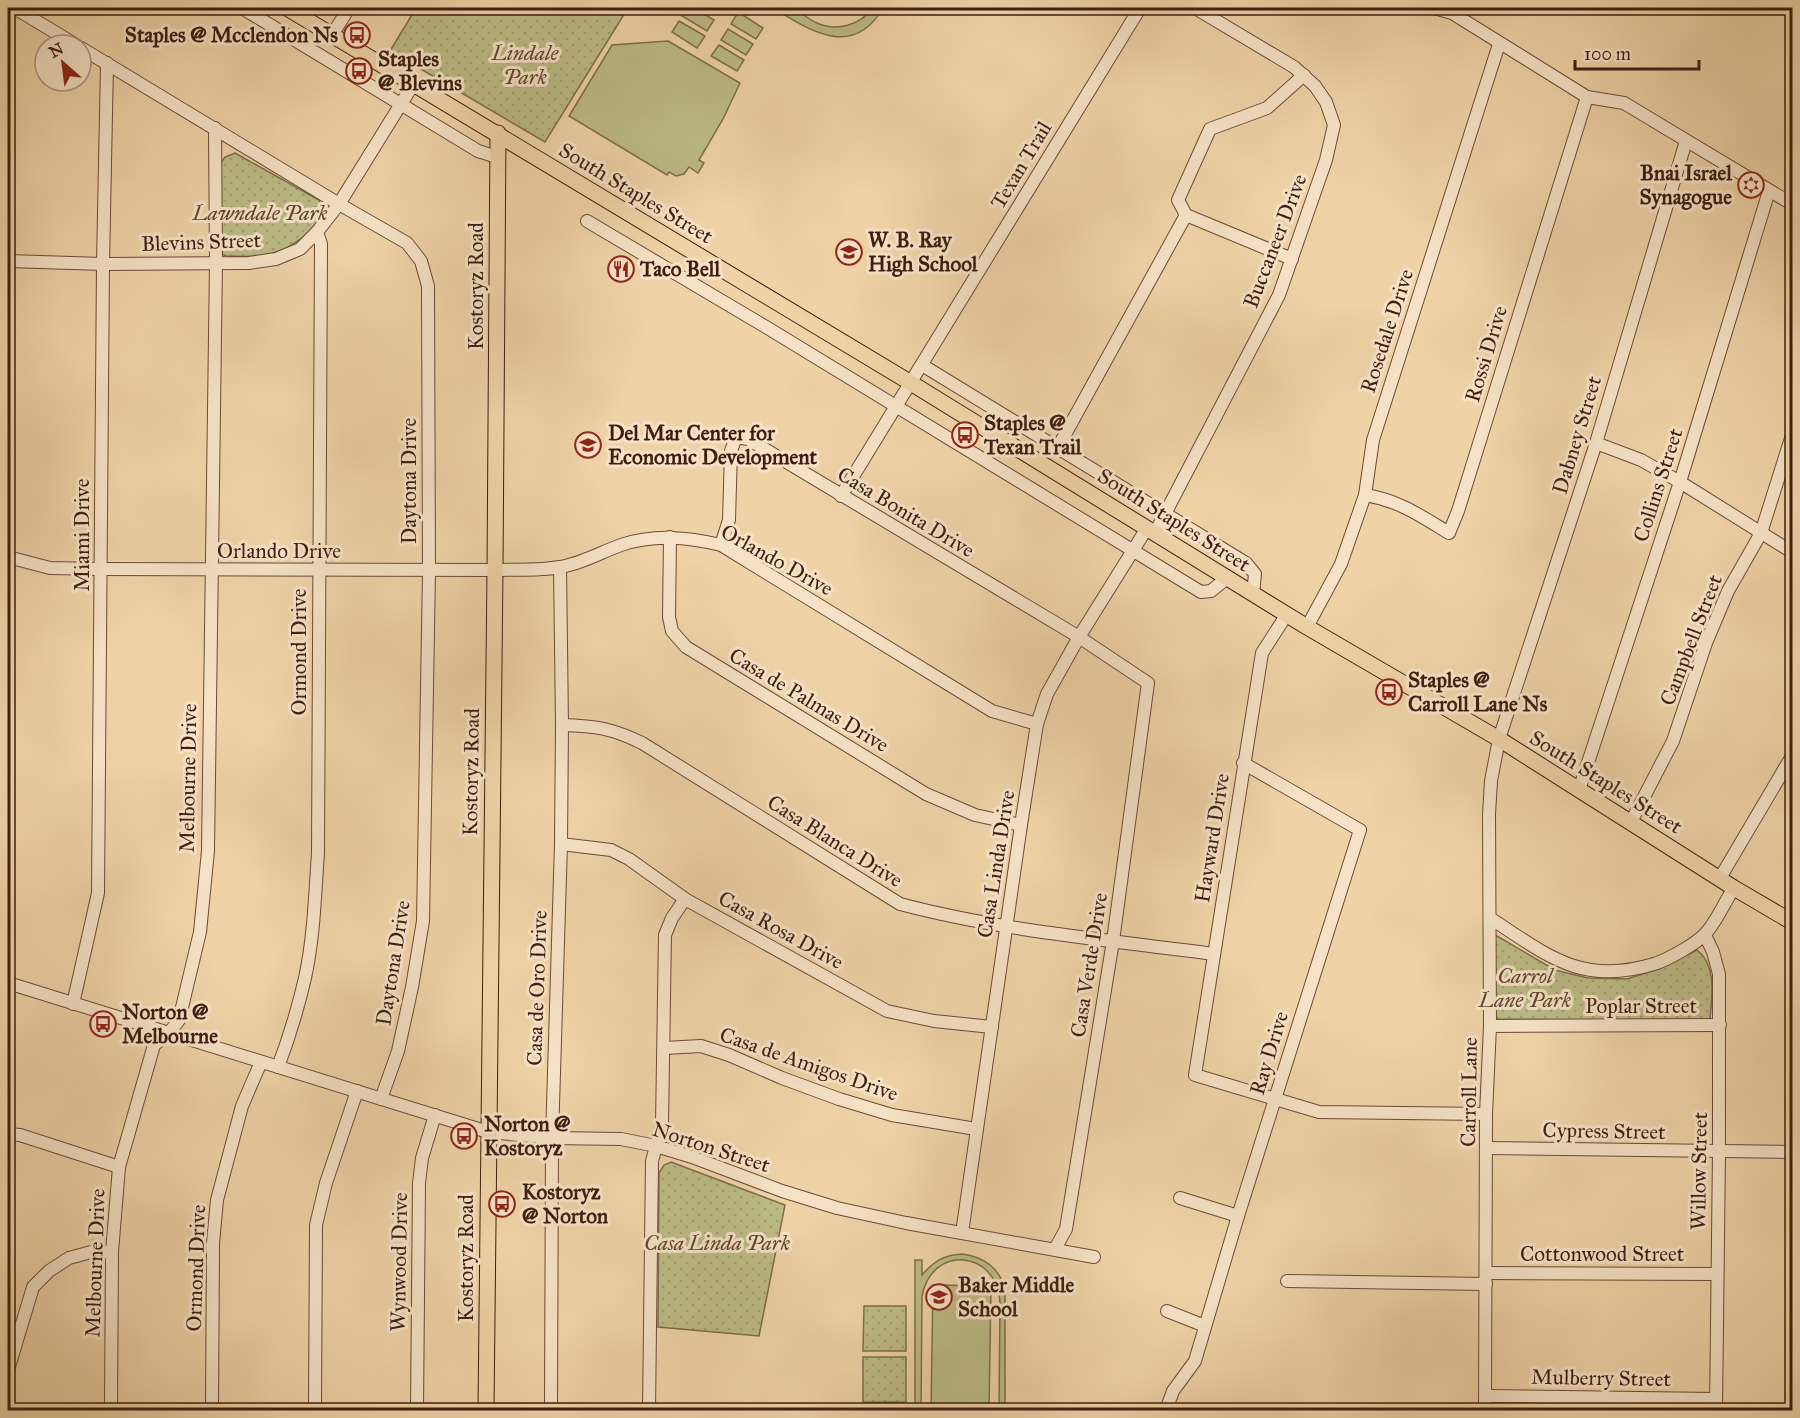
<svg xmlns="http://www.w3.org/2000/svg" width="1800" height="1418" font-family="'IM FELL Great Primer',serif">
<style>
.grass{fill:#bcbb85;stroke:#7d6c4c;stroke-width:1.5}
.park{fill:url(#park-dots);stroke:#7d6c4c;stroke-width:1.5}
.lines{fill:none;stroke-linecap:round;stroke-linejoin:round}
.minor-casing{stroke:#6a4b37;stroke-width:14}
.major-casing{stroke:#3e1e12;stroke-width:17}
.minor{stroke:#f5e2c6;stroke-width:12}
.major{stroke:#efd3a7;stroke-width:15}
.labels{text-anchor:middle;stroke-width:6;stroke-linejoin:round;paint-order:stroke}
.poi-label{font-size:21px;font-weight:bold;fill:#3e1e12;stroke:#f5e2c6;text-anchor:start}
.park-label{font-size:21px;font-style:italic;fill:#5e452f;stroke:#f5e2c6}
.street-label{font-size:21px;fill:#3e1e12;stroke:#f5e2c6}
</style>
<defs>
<pattern id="park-dots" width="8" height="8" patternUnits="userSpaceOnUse" patternTransform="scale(1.5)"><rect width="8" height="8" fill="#bcbb85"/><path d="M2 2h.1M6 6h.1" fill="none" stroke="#a3a072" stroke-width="1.8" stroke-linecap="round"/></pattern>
</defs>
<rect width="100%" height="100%" fill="#efd3a7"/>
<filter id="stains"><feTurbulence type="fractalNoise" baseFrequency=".00333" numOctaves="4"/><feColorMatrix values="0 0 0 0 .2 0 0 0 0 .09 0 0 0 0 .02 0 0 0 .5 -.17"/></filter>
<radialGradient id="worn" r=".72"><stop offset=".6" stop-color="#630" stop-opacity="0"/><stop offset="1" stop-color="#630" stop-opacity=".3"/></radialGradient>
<!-- grass -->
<g class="grass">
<polygon points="687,8 694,8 714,20 707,31 682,16"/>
<path d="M773,8C778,7 786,6 792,8C801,12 808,19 817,23C837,32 860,25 873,8H883C853,60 809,30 773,8Z"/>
<polygon points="738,12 763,28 756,39 731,24"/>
<polygon points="679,21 705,36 697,48 672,32"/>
<polygon points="728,29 753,44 746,55 721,40"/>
<polygon points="668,41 740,83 723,119 699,160 704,163 698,173 689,167 684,174 676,176 669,172 667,175 569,116 612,45"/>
<polygon points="719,45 744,60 737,71 711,56"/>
<path d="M962,1254C984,1257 998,1267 1005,1288V1410H999L1000,1302C997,1250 932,1244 922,1296L921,1410H915V1260H922V1275C934,1261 944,1255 962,1254Z"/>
<polygon points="933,1285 991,1286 989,1410 931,1410"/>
</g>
<!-- park -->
<g class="park">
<polygon points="416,8 628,8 545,142 390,51"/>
<path d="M235,153L319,200C320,203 322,206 322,209C323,228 286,251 270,254C256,258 240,256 226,256L222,254L219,165L225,157Z"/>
<path d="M1497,936L1555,970L1588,978L1627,979L1658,969L1697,950C1717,965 1712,996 1710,1019L1700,1022L1499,1019L1494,1017L1493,939Z"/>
<polygon points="671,1162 785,1205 759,1336 658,1327 659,1173 664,1165"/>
<polygon points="864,1306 906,1306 906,1351 863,1351"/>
<rect x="863" y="1357" width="43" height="45"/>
</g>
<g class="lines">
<!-- minor casing -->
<g class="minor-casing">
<g id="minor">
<polyline points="242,8 478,151 497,157"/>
<polyline points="1434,8 1452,13 1587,97 1624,103 1792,204"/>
<polyline points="8,12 18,10 76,45"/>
<polyline points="332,35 349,8"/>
<polyline points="81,48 339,204 407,243 421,261 428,286 429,572 423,921 412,987 398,1051 381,1099"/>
<polyline points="1186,215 1292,259"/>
<polyline points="587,221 766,327 1201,592 1211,591 1227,578"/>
<polyline points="8,261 103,264 249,263 276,259 300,249 317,232 339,204 414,83"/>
<polyline points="922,365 1246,563 1255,574 1253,594"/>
<polyline points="1596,443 1641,460 1680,482 1792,552"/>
<polyline points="1057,449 1186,215 1178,200 1210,129 1267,108 1304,75"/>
<path d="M1365,495C1398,500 1421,516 1449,533L1458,511L1587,97"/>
<polyline points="841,496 1140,8"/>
<polyline points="1155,533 1279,295 1326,160 1334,125 1326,102 1315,86 1294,67 1195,8"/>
<polyline points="670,537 669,617 672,631 686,647 926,794 975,815 1021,825"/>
<polyline points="721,545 729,520 731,451 736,437 748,439 1079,637 1148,683 1113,941 1066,1229 1055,1249"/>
<path d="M8,557L50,568L101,569L495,570C516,569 539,571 560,567C581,564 601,552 621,545C654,534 687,537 721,545L992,711L1037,724"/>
<polyline points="1287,614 1262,653 1195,1075 1319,1112 1486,1114"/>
<polyline points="1307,627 1341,564 1365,495 1373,440 1499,44"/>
<path d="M562,725C596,726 611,728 642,743L900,904C1002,931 1109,940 1214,954"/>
<polyline points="1579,790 1680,482 1769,191"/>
<polyline points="1631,822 1673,741 1706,643 1728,591 1761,533 1792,435"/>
<polyline points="561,844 611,850 629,859 685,899 887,1011 934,1021 992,1027"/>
<polyline points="1720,878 1792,756"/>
<path d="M1490,918C1548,956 1582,986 1654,964C1667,960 1696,944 1705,934C1716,923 1725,901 1734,888"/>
<polyline points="1705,935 1713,952 1719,974 1719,1152 1716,1410"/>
<polyline points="8,983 488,1132 552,1138 621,1139 656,1146 692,1157 782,1191 837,1208 906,1223 1094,1257"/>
<polyline points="73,1004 98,893 103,264 107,63"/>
<polyline points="1490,1026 1720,1025"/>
<polyline points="665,1048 701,1046 729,1055 782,1078 839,1099 892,1115 976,1129"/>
<path d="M278,1067C289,1038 298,1008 305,978C314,937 315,894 318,853L321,244L317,232"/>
<polyline points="8,1134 20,1135 119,1167"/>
<polyline points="1487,1148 1792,1152"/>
<polyline points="1180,1198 1238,1216"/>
<polyline points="962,1233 1021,825 1037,724 1047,694 1079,637 1147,528"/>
<polyline points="1486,1273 1717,1274"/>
<polyline points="1287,1281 1486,1284"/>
<polyline points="1167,1311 1205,1326"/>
<polyline points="8,1370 33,1287 49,1271 69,1258 91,1252 112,1252"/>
<polyline points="1485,1396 1716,1399"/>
<polyline points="111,1410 112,1252 119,1167 154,1045 169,1033 179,1020 200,932 208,851 216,263 215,128"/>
<polyline points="212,1410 213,1243 217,1200 242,1106 261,1062"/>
<polyline points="315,1410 316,1225 326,1183 357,1091"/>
<polyline points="417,1410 419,1183 422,1158 435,1115"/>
<polyline points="551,1410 552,1138 561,844 562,725 560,567"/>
<polyline points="649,1410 652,1161 662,1124 665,935 672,918 685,899"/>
<polyline points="1166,1410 1173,1391 1195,1361 1238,1216 1360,830 1243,763"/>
<polyline points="1485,1410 1486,1114 1490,1026 1489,814 1491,781 1499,739 1596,443 1686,141"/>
</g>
</g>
<!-- major casing -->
<g class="major-casing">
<g id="major">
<polyline points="287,8 911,383 1307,627 1499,739 1734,888 1792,922"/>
<polyline points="486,1410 495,570 498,133"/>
</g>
</g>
<!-- minor -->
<use href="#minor" class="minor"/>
<!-- major -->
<use href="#major" class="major"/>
</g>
<!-- icons -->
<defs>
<g id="bus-ring" transform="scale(1.35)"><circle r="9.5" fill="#f5e2c6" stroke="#8f2418" stroke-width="1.5"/><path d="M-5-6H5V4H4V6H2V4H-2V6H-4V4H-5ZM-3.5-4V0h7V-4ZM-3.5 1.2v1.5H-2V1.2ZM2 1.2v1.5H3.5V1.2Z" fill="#8f2418"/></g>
<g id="synagogue-ring" transform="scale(1.35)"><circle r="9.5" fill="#f5e2c6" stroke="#8f2418" stroke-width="1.5"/><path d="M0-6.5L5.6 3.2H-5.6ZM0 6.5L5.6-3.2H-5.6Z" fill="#8f2418"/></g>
<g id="school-ring" transform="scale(1.35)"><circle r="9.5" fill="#f5e2c6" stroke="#8f2418" stroke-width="1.5"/><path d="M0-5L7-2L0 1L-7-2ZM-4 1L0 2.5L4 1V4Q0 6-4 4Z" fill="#8f2418"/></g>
<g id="restaurant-ring" transform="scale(1.35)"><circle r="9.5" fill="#f5e2c6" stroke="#8f2418" stroke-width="1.5"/><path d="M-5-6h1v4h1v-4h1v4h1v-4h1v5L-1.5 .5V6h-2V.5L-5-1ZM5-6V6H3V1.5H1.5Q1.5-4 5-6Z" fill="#8f2418"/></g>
<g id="university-ring" transform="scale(1.35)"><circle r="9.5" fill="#f5e2c6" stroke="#8f2418" stroke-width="1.5"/><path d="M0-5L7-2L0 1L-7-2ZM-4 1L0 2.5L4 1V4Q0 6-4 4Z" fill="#8f2418"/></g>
</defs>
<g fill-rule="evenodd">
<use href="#bus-ring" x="357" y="35"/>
<use href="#bus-ring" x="359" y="71"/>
<use href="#synagogue-ring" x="1751" y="185"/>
<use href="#school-ring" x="849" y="252"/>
<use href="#restaurant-ring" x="621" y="269"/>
<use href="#bus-ring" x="965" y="435"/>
<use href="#university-ring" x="588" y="445"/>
<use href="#bus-ring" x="1389" y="692"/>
<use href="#bus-ring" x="103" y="1024"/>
<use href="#bus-ring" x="464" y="1136"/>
<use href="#bus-ring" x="502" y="1204"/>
<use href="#school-ring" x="939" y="1297"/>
</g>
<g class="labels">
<!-- poi labels -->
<g class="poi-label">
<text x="338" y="42" text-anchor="end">Staples @ Mcclendon Ns</text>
<text x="378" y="66">Staples<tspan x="378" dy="24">@ Blevins</tspan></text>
<text x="1732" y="180" text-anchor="end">Bnai Israel<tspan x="1732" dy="24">Synagogue</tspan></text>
<text x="868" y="247">W. B. Ray<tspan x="868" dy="24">High School</tspan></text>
<text x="640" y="276">Taco Bell</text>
<text x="984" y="430">Staples @<tspan x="984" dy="24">Texan Trail</tspan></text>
<text x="608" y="440">Del Mar Center for<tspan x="608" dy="24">Economic Development</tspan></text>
<text x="1408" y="687">Staples @<tspan x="1408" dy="24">Carroll Lane Ns</tspan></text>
<text x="122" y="1019">Norton @<tspan x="122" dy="24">Melbourne</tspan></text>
<text x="484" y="1131">Norton @<tspan x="484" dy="24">Kostoryz</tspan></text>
<text x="522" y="1199">Kostoryz<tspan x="522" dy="24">@ Norton</tspan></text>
<text x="958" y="1292">Baker Middle<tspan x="958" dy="24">School</tspan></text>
</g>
<!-- park labels -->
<g class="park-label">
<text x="525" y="60">Lindale<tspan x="525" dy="24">Park</tspan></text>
<text x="260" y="220">Lawndale Park</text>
<text x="1525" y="983">Carrol<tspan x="1525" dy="24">Lane Park</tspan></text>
<text x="717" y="1250">Casa Linda Park</text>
</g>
<!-- street labels -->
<g class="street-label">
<text transform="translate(1021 165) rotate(-59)" y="7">Texan Trail</text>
<text transform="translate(636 193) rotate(31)" y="7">South Staples Street</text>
<text transform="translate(1275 241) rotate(-69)" y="7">Buccaneer Drive</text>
<text transform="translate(201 242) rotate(-2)" y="7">Blevins Street</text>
<text transform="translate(476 286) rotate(-90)" y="7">Kostoryz Road</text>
<text transform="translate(1387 331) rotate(-72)" y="7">Rosedale Drive</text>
<text transform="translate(1486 354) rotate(-73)" y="7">Rossi Drive</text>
<text transform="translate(1577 435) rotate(-73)" y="7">Dabney Street</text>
<text transform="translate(409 481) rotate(-90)" y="7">Daytona Drive</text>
<text transform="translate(1658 485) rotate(-72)" y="7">Collins Street</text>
<text transform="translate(906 512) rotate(31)" y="7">Casa Bonita Drive</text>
<text transform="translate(1174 520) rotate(32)" y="7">South Staples Street</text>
<text transform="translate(82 535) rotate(-90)" y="7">Miami Drive</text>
<text x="279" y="558">Orlando Drive</text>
<text transform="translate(777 560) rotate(29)" y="7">Orlando Drive</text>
<text transform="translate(1691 640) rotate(-69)" y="7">Campbell Street</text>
<text transform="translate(299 652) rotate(-90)" y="7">Ormond Drive</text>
<text transform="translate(809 700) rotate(31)" y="7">Casa de Palmas Drive</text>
<text transform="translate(471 772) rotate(-89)" y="7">Kostoryz Road</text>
<text transform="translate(188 778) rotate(-89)" y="7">Melbourne Drive</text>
<text transform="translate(1606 782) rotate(32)" y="7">South Staples Street</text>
<text transform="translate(1212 838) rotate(-81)" y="7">Hayward Drive</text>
<text transform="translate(835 841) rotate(32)" y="7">Casa Blanca Drive</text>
<text transform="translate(996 864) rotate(-81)" y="7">Casa Linda Drive</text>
<text transform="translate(781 930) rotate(29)" y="7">Casa Rosa Drive</text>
<text transform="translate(393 963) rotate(-81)" y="7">Daytona Drive</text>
<text transform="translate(1089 965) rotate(-81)" y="7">Casa Verde Drive</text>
<text transform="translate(537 988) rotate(-88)" y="7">Casa de Oro Drive</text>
<text x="1641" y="1013">Poplar Street</text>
<text transform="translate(1269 1053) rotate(-73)" y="7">Ray Drive</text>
<text transform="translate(809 1064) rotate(19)" y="7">Casa de Amigos Drive</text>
<text transform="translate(1469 1092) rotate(-89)" y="7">Carroll Lane</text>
<text transform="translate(1604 1131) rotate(1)" y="7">Cypress Street</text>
<text transform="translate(711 1147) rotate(18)" y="7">Norton Street</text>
<text transform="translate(1699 1171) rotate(-89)" y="7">Willow Street</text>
<text x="1602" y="1261">Cottonwood Street</text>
<text transform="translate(466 1258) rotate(-90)" y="7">Kostoryz Road</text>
<text transform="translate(399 1262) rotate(-89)" y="7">Wynwood Drive</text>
<text transform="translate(95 1263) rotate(-88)" y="7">Melbourne Drive</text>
<text transform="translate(196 1268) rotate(-88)" y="7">Ormond Drive</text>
<text transform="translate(1601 1378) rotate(1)" y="7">Mulberry Street</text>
</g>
</g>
<!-- margin -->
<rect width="1800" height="1418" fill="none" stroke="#efd3a7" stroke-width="30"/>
<rect x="9" y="9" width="1782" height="1400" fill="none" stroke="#3e1e12" stroke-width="3"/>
<rect x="15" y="15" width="1770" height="1388" fill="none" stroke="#3e1e12" stroke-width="1.5"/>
<!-- north arrow -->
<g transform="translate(63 63) rotate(332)"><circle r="28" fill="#f5e2c6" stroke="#ac947e" stroke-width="1.5"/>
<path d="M0-4.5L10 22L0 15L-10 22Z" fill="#8f2418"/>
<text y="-9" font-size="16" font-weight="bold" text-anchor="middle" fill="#3e1e12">N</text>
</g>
<!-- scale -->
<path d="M1575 60v9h124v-9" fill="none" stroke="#3e1e12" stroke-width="3"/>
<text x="1584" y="60" font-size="18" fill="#3e1e12" stroke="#f5e2c6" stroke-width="4.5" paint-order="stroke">100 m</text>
<rect width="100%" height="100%" filter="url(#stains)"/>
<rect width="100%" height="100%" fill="url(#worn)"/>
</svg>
